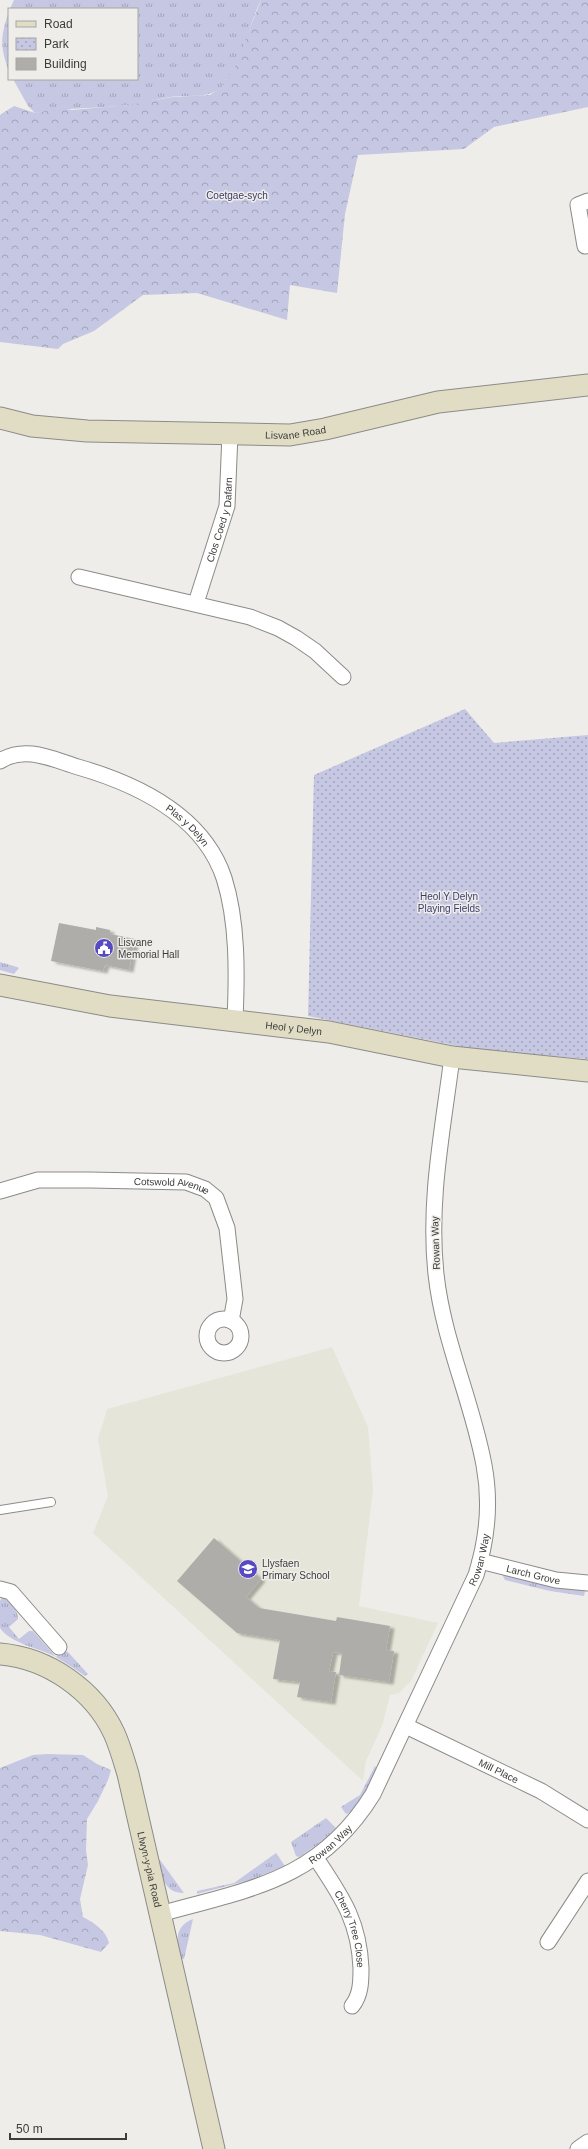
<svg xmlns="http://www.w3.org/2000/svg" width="588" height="2149" font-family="Helvetica,sans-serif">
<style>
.built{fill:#e6e5d9}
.grass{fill:url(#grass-tufts)}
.forest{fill:url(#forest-crowns)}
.park{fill:url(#park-dots)}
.building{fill:#aeadaa;filter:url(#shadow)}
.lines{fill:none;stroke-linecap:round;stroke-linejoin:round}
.lane-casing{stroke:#8c8b87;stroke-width:10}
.street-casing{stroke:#8c8b87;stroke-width:17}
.secondary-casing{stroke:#8c8b87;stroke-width:23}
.lane{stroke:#fff;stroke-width:8}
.street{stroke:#fff;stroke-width:15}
.secondary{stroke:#e1ddc5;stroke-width:21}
.labels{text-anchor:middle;stroke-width:3;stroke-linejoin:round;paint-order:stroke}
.park-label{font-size:10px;fill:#3c3a6c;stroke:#eeede9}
.street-label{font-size:10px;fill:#3c3c3a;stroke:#eeede9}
.poi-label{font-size:10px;fill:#3c3c3a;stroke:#eeede9;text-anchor:start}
</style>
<defs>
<pattern id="grass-tufts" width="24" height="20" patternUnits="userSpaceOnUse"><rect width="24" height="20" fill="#c5c7e3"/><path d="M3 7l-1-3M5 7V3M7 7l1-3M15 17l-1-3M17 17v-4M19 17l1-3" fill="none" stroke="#a1a3b9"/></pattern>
<pattern id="forest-crowns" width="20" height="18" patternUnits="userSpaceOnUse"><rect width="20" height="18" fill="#c5c7e3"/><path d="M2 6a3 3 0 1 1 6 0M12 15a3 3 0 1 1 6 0" fill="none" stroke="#a1a3b9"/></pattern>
<pattern id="park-dots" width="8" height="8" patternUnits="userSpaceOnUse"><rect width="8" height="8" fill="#c5c7e3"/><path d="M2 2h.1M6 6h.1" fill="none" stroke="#a1a3b9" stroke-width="1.8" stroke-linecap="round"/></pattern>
<filter id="shadow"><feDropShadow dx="4.5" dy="2.5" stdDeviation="1" flood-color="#0004"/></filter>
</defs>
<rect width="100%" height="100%" fill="#eeede9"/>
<!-- built -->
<polygon class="built" points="332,1347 368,1427 373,1490 359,1606 438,1623 411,1681 399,1693 390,1695 382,1726 366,1761 363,1781 93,1533 108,1496 98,1439 107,1409"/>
<!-- grass -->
<g class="grass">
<path d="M14,0H261C248,25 243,67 223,86C208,100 188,94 170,97C156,99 143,104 129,105C97,109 66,107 35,113L28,106L13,79H137V9H10Z"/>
<path d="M9,11V72C0,46 0,38 9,11Z"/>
<polygon points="0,962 17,967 19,968 14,974 0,970"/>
<polygon points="502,1574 552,1587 583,1590 585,1591 584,1596 550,1591 505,1580"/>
<path d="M2,1597C9,1600 19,1611 18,1619L9,1627L19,1639L29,1631H33L56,1657L61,1652H68L88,1674L85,1676C75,1669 65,1662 54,1656C38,1648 10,1643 0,1628V1601Z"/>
<path d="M375,1766L377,1769C372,1779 357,1813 346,1814L341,1807L360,1795Z"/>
<polygon points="326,1818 336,1828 324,1840 299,1857 296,1856 291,1842"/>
<polygon points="276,1853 285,1866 250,1880 197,1894 197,1891 234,1883"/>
<path d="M159,1860H160L184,1893C164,1893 162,1877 159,1860Z"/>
<path d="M193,1919L184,1959H181C177,1942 173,1927 193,1919Z"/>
</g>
<!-- forest -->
<g class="forest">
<polygon points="261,0 588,0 588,107 494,127 464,149 358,155 345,214 337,293 290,285 287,320 197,293 143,295 94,331 63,344 58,349 0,342 0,115 14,106 35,113 61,108 72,110 129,105 172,97 210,95 223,86 235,67"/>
<path d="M47,1754L83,1755L97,1764L111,1770L108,1780L98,1801L87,1819L86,1850L88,1865L80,1899L83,1917C94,1923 106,1930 109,1943L101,1952L40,1935L0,1931V1768L33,1755Z"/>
</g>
<!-- park -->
<polygon class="park" points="465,709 494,743 588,735 588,1059 478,1050 308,1016 314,775"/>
<!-- building -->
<g class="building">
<polygon points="59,923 96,930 96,927 110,930 110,934 135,939 129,970 105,965 103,971 51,961"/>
<polygon points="214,1538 261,1579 246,1597 259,1608 336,1621 337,1617 390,1626 386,1650 394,1651 389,1682 339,1675 342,1653 333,1652 329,1671 336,1672 331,1702 297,1697 300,1682 273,1679 280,1640 237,1633 177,1581"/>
</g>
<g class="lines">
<!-- lane casing -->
<g class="lane-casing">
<polyline id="lane" points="0,1510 51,1502"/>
</g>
<!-- street casing -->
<g class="street-casing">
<g id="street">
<polyline points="585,246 578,205 588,201"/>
<polyline points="79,577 250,617 278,628 296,638 315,651 343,677"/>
<path id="s1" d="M196,603L227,506L230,434"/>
<path id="s2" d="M0,761C25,745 52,759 78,767C137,784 203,815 224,878C238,922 237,975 235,1020"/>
<path id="s3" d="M0,1191L38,1180H90L186,1182L205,1189L216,1198L227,1228L235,1299L231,1321"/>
<circle cx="224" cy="1336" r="17"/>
<path id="s4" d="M480,1561L556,1580L588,1583"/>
<polyline points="0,1589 11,1592 59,1647"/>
<path id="s5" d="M406,1726L541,1791L588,1820"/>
<path id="s6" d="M316,1858C341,1896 359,1920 361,1968C361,1981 361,1995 352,2006"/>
<path id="s7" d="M160,1914C250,1889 320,1880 373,1794L476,1575C487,1540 491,1502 484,1465C472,1400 443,1340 436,1274C428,1201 443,1129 452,1057"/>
<polyline points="548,1942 588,1881"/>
<polyline points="578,2149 588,2142"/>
</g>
</g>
<!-- secondary casing -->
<g class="secondary-casing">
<g id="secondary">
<path id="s8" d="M0,418L32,426L87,431L290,435L325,429L438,402L588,385"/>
<path id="s9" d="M0,985L110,1006L329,1032L452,1057L588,1071"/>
<path id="s10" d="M0,1654C48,1658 94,1690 114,1733C120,1746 124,1761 128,1774L214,2149"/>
</g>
</g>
<!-- lane -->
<use href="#lane" class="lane"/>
<!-- street -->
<use href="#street" class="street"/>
<!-- secondary -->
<use href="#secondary" class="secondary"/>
</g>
<!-- icons -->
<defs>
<g id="civic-disc" transform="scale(1)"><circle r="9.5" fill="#5749c1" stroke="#eeede9"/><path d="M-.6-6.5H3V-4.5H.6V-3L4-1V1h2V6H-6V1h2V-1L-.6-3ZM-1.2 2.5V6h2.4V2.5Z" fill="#fff"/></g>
<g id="school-disc" transform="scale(1)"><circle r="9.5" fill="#5749c1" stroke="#eeede9"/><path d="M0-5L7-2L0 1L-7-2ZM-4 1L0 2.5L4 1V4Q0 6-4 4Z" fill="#fff"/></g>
</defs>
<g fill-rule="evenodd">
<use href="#civic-disc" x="104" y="948"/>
<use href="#school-disc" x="248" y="1569"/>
</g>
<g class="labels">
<!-- park labels -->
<g class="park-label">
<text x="237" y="199">Coetgae-sych</text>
<text x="449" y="900">Heol Y Delyn<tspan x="449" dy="12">Playing Fields</tspan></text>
</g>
<!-- street labels -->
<g class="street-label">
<text dy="4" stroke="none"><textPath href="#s8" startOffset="297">Lisvane Road</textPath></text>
<text dy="4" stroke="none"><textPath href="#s1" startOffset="87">Clos Coed y Dafarn</textPath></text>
<text dy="4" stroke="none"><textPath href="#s2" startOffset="207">Plas y Delyn</textPath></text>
<text dy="4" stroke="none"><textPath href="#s9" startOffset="297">Heol y Delyn</textPath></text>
<text dy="4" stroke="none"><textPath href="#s3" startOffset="174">Cotswold Avenue</textPath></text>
<text transform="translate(435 1243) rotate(-92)" y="4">Rowan Way</text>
<text dy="4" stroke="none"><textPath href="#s7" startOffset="510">Rowan Way</textPath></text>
<text dy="4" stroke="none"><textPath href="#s4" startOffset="55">Larch Grove</textPath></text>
<text dy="4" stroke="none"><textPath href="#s5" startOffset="103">Mill Place</textPath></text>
<text dy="4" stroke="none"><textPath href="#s7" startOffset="186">Rowan Way</textPath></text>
<text dy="4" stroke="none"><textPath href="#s10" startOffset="286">Llwyn-y-pia Road</textPath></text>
<text dy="4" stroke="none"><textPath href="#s6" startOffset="80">Cherry Tree Close</textPath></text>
</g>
<!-- poi labels -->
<g class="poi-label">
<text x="118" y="946">Lisvane<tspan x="118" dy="12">Memorial Hall</tspan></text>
<text x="262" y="1567">Llysfaen<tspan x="262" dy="12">Primary School</tspan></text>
</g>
</g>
<!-- legend -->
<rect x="8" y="8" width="130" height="72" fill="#eeede9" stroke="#a7a6a3"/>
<rect x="16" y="21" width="20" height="6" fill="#e1ddc5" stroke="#a7a6a3"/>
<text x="44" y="28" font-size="12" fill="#3c3c3a">Road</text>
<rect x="16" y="38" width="20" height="12" fill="url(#park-dots)" stroke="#a7a6a3"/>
<text x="44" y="48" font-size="12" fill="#3c3c3a">Park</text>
<rect x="16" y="58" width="20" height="12" fill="#aeadaa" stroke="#a7a6a3"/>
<text x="44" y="68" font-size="12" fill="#3c3c3a">Building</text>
<!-- scale -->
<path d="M10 2133v6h116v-6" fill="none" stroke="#3c3c3a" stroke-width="2"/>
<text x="16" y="2133" font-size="12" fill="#3c3c3a" stroke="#eeede9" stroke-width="3" paint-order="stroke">50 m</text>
</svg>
